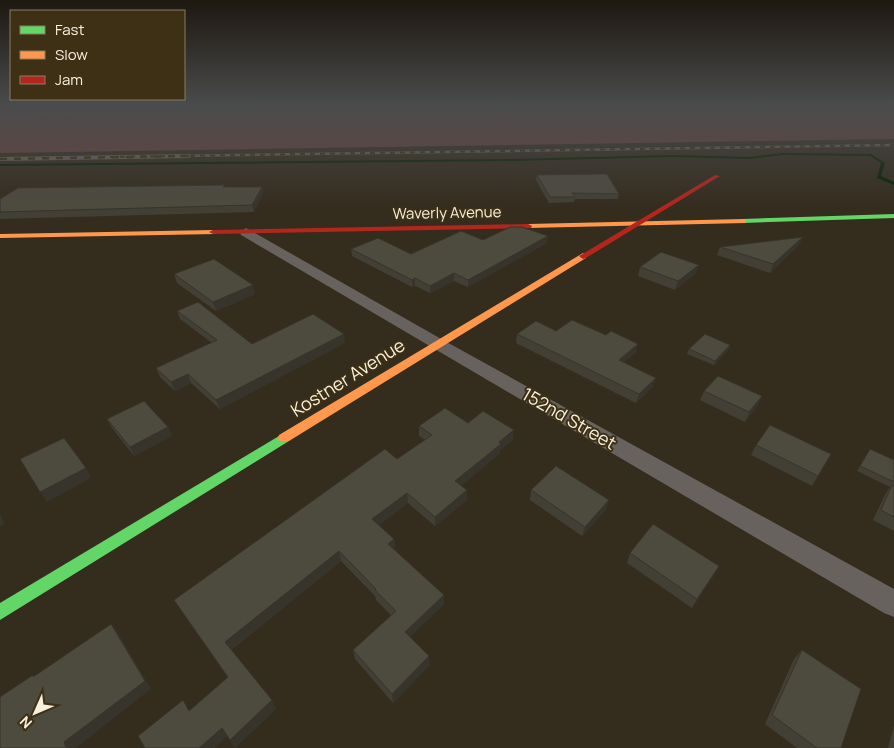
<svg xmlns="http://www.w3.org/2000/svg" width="894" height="748" font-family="Manrope,sans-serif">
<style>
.green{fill:#6a433d}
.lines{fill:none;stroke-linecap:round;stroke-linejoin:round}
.stream{fill:#052003;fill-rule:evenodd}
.path{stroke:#706a64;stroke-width:1;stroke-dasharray:1 1;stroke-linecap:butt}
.street{fill:#68625e;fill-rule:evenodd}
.fast{fill:#63d668;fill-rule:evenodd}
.slow{fill:#ff974d;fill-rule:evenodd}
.jam{fill:#b3261e;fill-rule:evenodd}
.rail-far1-casing{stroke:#6a645c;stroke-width:2.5}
.rail-casing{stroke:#6a645c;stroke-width:4}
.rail-far1{stroke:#3d3014;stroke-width:2;stroke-dasharray:5;stroke-linecap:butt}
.rail{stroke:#3d3014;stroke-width:2.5;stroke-dasharray:7;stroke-linecap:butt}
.wall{fill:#424035}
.shaded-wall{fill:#36342b}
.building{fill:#4d4a3e;stroke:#36342b}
.labels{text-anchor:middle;stroke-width:4;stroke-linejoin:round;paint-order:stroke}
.far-street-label{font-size:15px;fill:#f7efdf;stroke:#3d3014}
.street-label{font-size:18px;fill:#f7efdf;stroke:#3d3014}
</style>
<rect width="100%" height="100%" fill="#342c1d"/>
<!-- green -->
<polygon class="green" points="0,104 894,104 894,139 0,153"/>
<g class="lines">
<!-- stream -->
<polygon class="stream" points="783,153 871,154 885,163 881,176 894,182 894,185 877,178 881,163 870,156 783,155 750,159 672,157 513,161 0,166 0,164 513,159 672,155 750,157"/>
<!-- path -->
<polyline class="path" points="0,115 299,104"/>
<!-- street -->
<polygon class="street" points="246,228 443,340 894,589 894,617 884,613 241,235 240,232"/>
<!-- fast -->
<g class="fast">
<polygon points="894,214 894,218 743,223 739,221 743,219"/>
<polygon points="284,433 289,435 290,438 289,441 0,620 0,603"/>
</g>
<!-- slow -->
<g class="slow">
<polygon points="743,219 746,219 746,223 528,228 524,226 528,224"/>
<polygon points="213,230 216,230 216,234 0,238 0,234"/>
<polygon points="583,253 586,254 586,258 289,441 279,441 278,438 279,435"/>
</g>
<!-- jam -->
<g class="jam">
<polygon points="715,175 720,176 586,258 583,259 579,256"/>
<polygon points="528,224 532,226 531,228 213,234 209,232 213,230"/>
</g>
<!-- rail-far1 casing -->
<g class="rail-far1-casing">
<polyline id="rail-far1" points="110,157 894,145"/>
</g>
<!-- rail casing -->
<g class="rail-casing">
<polyline id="rail" points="0,159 189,156"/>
</g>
<!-- rail-far1 -->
<use href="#rail-far1" class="rail-far1"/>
<!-- rail -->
<use href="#rail" class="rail"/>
</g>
<!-- wall -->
<g class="wall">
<polygon points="537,175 619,194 618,199 575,199 574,202 549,203 536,180"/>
<polygon points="226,187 262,187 263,193 254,212 0,219 0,199"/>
<polygon points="483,240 547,243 468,287 454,281 430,293 415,286 412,287 352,256 351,249 411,254"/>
<polygon points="799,245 770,273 717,255 720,247"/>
<polygon points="640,267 696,273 675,290 638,276"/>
<polygon points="174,274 255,294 216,311 177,283"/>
<polygon points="177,311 252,344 345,343 220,409 191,383 175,391 160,377 156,368 212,343 180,319"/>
<polygon points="556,331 636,352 624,362 653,386 636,403 516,343 517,334"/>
<polygon points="730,345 729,349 714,365 687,354 689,349"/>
<polygon points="704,391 758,405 745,422 700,400"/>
<polygon points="107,419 168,427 172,436 134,456 112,428"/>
<polygon points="468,423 513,440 500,450 500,453 461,486 467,500 435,526 408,503 379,525 394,539 395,549 394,549 444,604 410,637 430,665 393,703 355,659 353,650 391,615 376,600 375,596 341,561 231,650 276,709 235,748 227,736 214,748 145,748 228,678 180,609 174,600 397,459 425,440 419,436 419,426"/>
<polygon points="756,445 831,454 812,486 751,455"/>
<polygon points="867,454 894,460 894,531 873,520 885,495 890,487 857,471"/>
<polygon points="531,490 606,510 582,536 530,500"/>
<polygon points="630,553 714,575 692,608 627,563"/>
<polygon points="802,650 841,748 797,748 765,724 794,659"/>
<polygon points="894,726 894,748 888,748"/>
</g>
<!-- shaded-wall -->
<g class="shaded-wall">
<polygon points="262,187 263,193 254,212 252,205"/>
<polygon points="548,236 547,243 468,287 468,280"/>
<polygon points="803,237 799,245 770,273 773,264"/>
<polygon points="699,265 696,273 675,290 678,281"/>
<polygon points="454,273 454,281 430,293 430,286"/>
<polygon points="415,278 415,286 412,287 412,280"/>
<polygon points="253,285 255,294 216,311 213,302"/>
<polygon points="344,334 345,343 220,409 216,400"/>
<polygon points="638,344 636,352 617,368 619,360"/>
<polygon points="730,345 729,349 714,365 715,361"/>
<polygon points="188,374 191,383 175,391 171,382"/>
<polygon points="656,378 653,386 636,403 639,394"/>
<polygon points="762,396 758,405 745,422 749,412"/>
<polygon points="168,427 172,436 134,456 130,447"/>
<polygon points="514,430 513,440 500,450 500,453 455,491 455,481"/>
<polygon points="86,468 91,478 47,502 40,492"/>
<polygon points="467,490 467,500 435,526 435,517"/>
<polygon points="407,493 408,503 374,529 372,519"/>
<polygon points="609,500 606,510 582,536 585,527"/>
<polygon points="0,514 5,524 0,527"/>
<polygon points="394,539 395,549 389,553 388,544"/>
<polygon points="339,551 341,561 229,651 225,642"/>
<polygon points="719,566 714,575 692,608 697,599"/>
<polygon points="444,595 444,604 406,641 405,632"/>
<polygon points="111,624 118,633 151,689 76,748 66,748 64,742"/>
<polygon points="429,656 430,665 393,703 392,694"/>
<polygon points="272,700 276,709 235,748 230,740"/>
<polygon points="222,728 227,736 214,748 199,748"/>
</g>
<!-- building -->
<g class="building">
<polygon points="607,174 619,194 572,193 575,197 550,197 537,175"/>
<polygon points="225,185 223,187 262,187 252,205 0,212 0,199 18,188"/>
<polygon points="510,227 522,227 548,236 468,280 454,273 430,286 415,278 412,280 351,249 378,238 411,254 461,231 483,240"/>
<polygon points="803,237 773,264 720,247"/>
<polygon points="661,252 699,265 678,281 640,267"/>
<polygon points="214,259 253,285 213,302 174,274"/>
<polygon points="198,302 252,344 313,314 344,334 216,400 188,374 171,382 156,368 217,340 177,311"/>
<polygon points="572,320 606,335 611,331 638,344 619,360 656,378 639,394 517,334 536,321 556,331"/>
<polygon points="705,334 730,345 715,361 689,349"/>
<polygon points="718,376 762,396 749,412 704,391"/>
<polygon points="144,401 168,427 130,447 107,419"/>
<polygon points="445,408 468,423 483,411 514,430 499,442 501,444 455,481 467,490 435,517 407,493 372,519 394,539 388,544 444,595 405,632 429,656 392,694 353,650 396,611 375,590 376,589 339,551 225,642 272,700 230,740 222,728 199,748 145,748 138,736 183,700 189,711 228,677 174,600 385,449 397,459 432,435 419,426"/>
<polygon points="770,425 831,454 818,476 756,445"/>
<polygon points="64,438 86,468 40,492 20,459"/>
<polygon points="870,449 894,460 894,482 860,466"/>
<polygon points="556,466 609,500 585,527 531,490"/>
<polygon points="892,485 894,486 894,517 881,510"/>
<polygon points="653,524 719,566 697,599 630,553"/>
<polygon points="111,624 145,681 64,742 66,748 0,748 0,697 33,675 33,677"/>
<polygon points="802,650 861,689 841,748 817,748 772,715"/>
</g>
<!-- sky -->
<linearGradient id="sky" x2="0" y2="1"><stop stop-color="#1d1810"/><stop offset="0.5" stop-color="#4a4b4c"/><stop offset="1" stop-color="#4a4b4c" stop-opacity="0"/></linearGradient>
<rect width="894" height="209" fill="url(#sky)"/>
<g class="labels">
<!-- far-street labels -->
<g class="far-street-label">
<text transform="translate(447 213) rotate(-1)" y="5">Waverly Avenue</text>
</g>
<!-- street labels -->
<g class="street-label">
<text transform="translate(348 378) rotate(-32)" y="6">Kostner Avenue</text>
<text transform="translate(569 419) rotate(30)" y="6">152nd Street</text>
</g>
</g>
<!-- legend -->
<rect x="10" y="10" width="175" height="90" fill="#3d3014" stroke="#877c65"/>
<rect x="20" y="26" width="25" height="8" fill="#63d668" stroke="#877c65"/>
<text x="55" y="35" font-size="15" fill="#f7efdf">Fast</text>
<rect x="20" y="51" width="25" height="8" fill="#ff974d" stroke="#877c65"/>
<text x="55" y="60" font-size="15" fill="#f7efdf">Slow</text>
<rect x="20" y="76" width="25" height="8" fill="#b3261e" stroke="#877c65"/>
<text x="55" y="85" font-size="15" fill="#f7efdf">Jam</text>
<!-- north arrow -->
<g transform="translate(35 713) rotate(225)" stroke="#3d3014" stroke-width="4" paint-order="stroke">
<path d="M0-4L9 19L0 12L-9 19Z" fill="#f7efdf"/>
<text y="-8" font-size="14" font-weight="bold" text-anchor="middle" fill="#f7efdf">N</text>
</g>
</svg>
